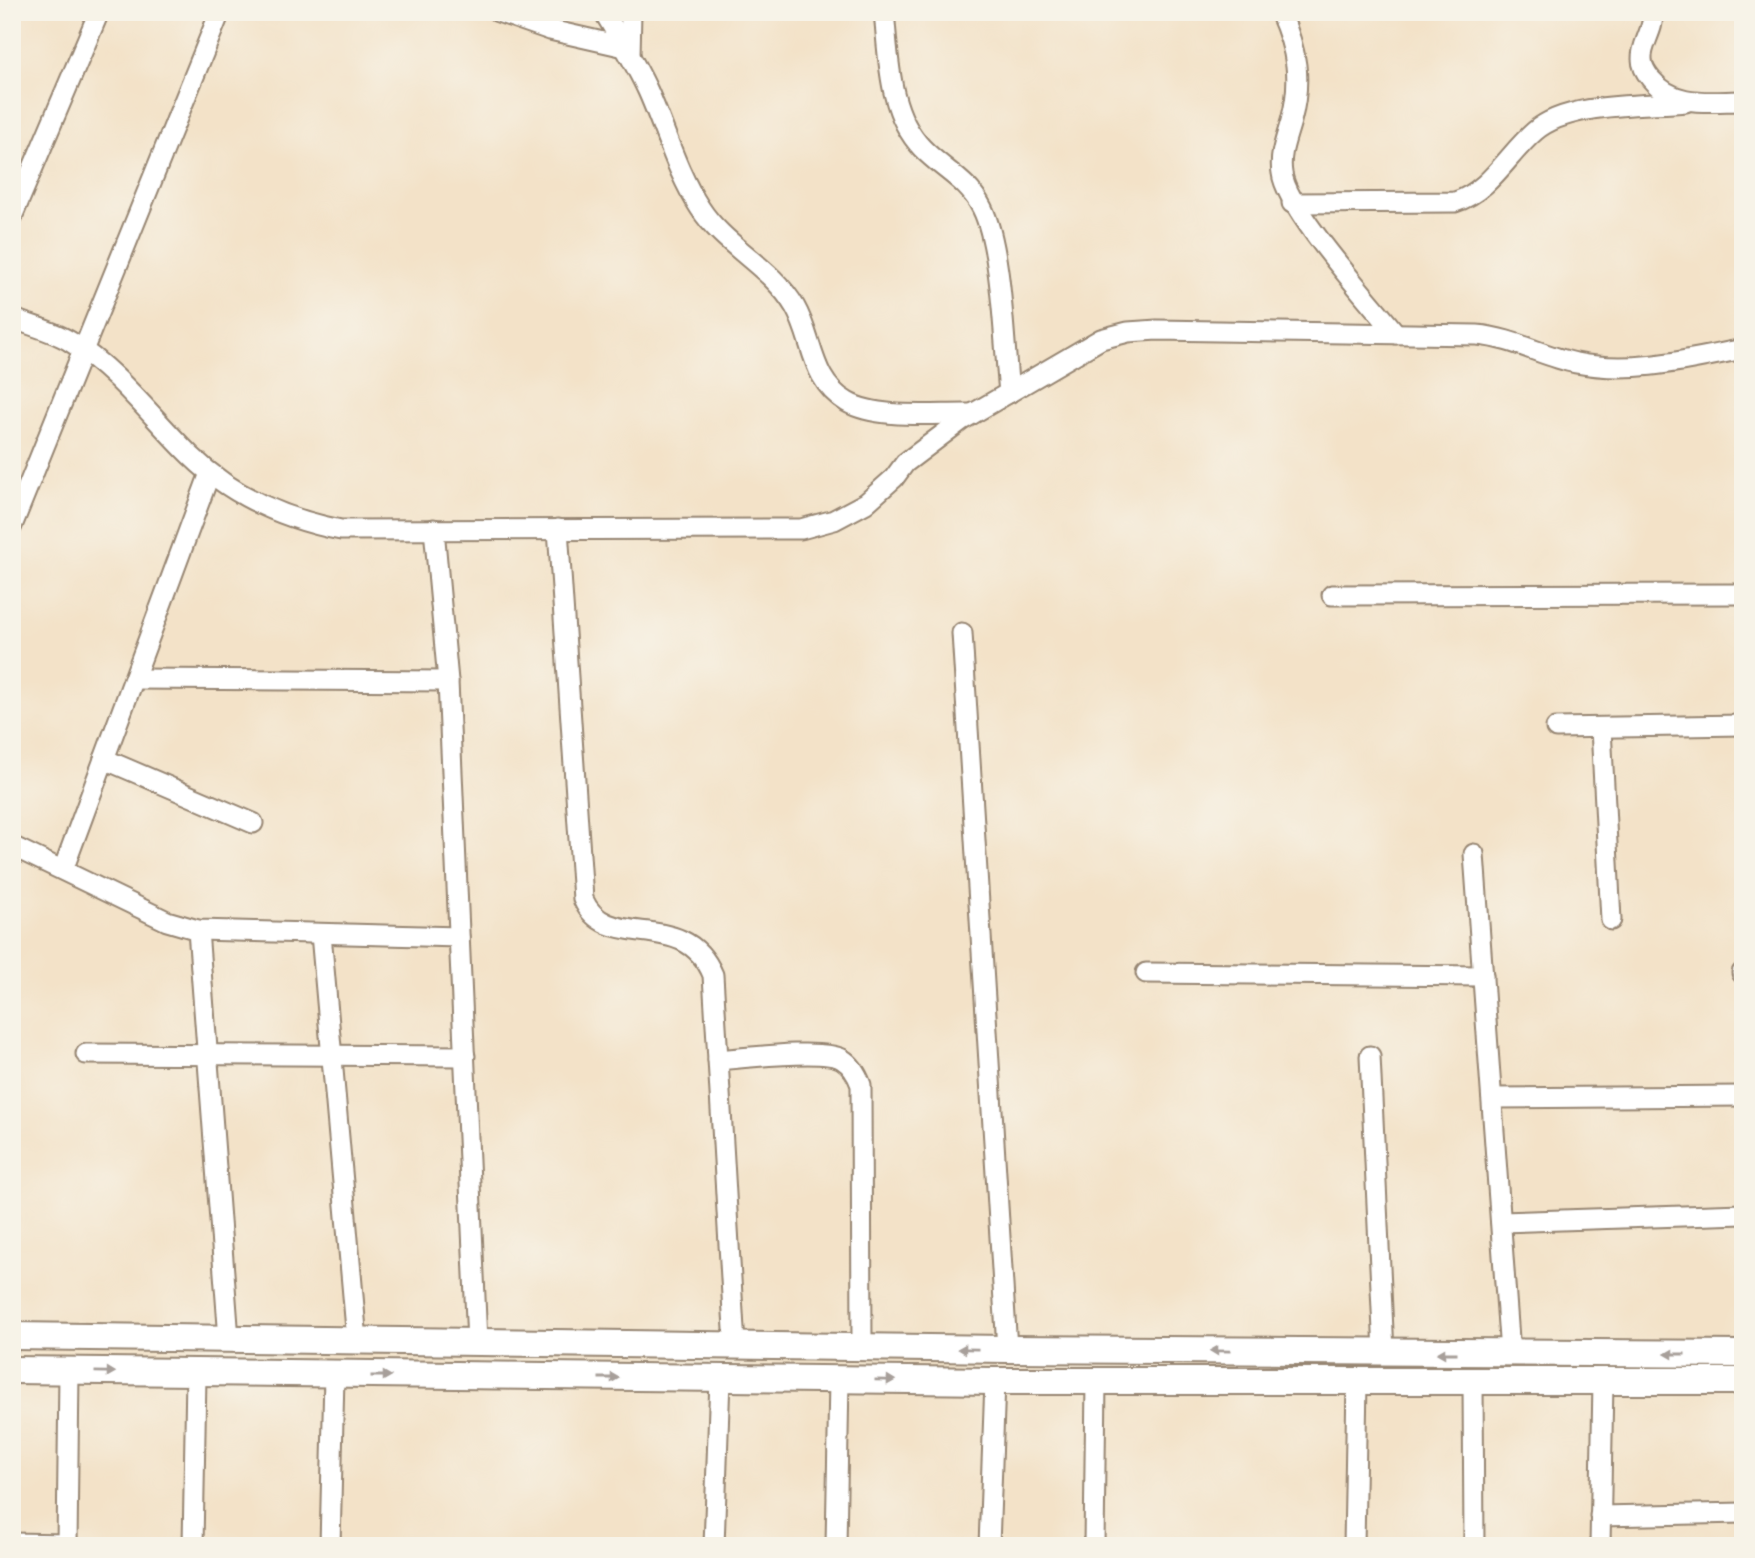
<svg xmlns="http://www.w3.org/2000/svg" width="1755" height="1558" font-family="'EB Garamond',serif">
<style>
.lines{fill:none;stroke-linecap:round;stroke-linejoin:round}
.street-casing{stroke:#978673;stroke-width:23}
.secondary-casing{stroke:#978673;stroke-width:30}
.street{stroke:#fff;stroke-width:19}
.secondary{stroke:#fff;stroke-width:26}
.oneway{fill:#a79f9a}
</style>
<rect width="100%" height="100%" fill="#f7f3e8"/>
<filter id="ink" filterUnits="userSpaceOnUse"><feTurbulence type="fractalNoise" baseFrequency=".0143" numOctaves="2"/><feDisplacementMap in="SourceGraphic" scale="14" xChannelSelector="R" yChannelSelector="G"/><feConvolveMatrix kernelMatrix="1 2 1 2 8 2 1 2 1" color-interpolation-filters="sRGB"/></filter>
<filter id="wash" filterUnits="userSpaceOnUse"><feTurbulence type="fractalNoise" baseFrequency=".00686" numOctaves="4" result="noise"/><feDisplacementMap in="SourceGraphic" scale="28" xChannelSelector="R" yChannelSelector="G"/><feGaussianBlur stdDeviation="1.57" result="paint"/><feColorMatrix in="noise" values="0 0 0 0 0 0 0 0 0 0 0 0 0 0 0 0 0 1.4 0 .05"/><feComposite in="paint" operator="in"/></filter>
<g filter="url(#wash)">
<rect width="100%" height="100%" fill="#f3e2c8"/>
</g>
<g filter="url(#ink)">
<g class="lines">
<!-- street casing -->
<g class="street-casing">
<g id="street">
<polyline points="498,12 550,30 625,47"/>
<path d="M604,12C619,38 636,64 648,91C665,129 677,173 700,208C725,247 771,266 795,307C814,340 810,380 847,402C878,420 937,413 972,414"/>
<path d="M884,12C889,59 888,112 922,148C943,170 968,180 982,208C1002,248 1004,345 1009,393"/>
<path d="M1280,12C1297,50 1302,80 1291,121C1286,139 1279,155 1282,173C1286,209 1370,301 1396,334"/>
<path d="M1653,12C1654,31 1641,44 1642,59C1642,67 1646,73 1651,79C1675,108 1709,101 1743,101"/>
<polyline points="630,56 631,12"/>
<path d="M1292,203L1455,202C1490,191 1508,154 1535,131C1568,102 1643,106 1686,102"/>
<polyline points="12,217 99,12"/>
<path d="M12,318C31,326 54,331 71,342C118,371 152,418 191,456C232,496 285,519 341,530L801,529L834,520L866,503L894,478L905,463L962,420L1101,339L1128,332L1157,330L1477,335C1513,338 1542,356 1576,363C1633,374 1687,360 1743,349"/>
<polyline points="12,526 220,12"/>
<polyline points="434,529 448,681 477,1343"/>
<path d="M558,529L583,899C607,955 684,905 713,975L735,1346"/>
<polyline points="1332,595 1743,594"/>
<polyline points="962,633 1007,1349"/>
<polyline points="134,679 448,681"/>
<polyline points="1556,728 1743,725"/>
<polyline points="1601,728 1611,920"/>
<polyline points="104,759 253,823"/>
<polyline points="12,846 167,921 198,930 459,937"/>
<polyline points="1474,854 1510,1353"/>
<polyline points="63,870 210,473"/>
<polyline points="198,930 229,1339"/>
<polyline points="321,934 357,1341"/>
<polyline points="1146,973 1483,976"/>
<polyline points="1742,973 1743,973"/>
<polyline points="86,1054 465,1056"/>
<polyline points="1370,1056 1384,1352"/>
<path d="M718,1060C744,1058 823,1048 842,1059C852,1065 857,1074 861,1085L862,1347"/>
<polyline points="1492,1098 1743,1096"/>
<polyline points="1501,1222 1743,1214"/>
<polyline points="1473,1382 1474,1546"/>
<polyline points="1600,1516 1743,1513"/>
<polyline points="12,1543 67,1544"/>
<polyline points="67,1546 69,1372"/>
<polyline points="193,1546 196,1375"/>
<polyline points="330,1546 334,1376"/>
<polyline points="714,1546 720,1379"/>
<polyline points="836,1546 839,1379"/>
<polyline points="989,1546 995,1381"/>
<polyline points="1094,1546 1096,1381"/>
<polyline points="1354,1546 1357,1382"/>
<polyline points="1600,1546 1603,1382"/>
</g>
</g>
<!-- secondary casing -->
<g class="secondary-casing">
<g id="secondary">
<polyline points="12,1336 1007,1349 1743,1354"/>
<polyline points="12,1370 995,1381 1743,1381"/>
</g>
</g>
<!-- street -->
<use href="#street" class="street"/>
<!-- secondary -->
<use href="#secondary" class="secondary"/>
</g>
<!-- one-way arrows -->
<defs><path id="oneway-solid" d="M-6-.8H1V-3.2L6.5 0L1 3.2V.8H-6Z" transform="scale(1.75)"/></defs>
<g class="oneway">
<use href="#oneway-solid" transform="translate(968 1349) rotate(-179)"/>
<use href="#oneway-solid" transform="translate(1220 1351) rotate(-179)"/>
<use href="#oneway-solid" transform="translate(1447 1353) rotate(-180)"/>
<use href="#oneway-solid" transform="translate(1675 1354) rotate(-180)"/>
<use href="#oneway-solid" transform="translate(105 1372) rotate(1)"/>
<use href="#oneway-solid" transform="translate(381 1376)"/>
<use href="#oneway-solid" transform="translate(609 1378)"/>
<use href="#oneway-solid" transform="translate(885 1380) rotate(1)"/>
</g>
</g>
<!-- margin -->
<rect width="1755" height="1558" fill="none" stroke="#f7f3e8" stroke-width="42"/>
</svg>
